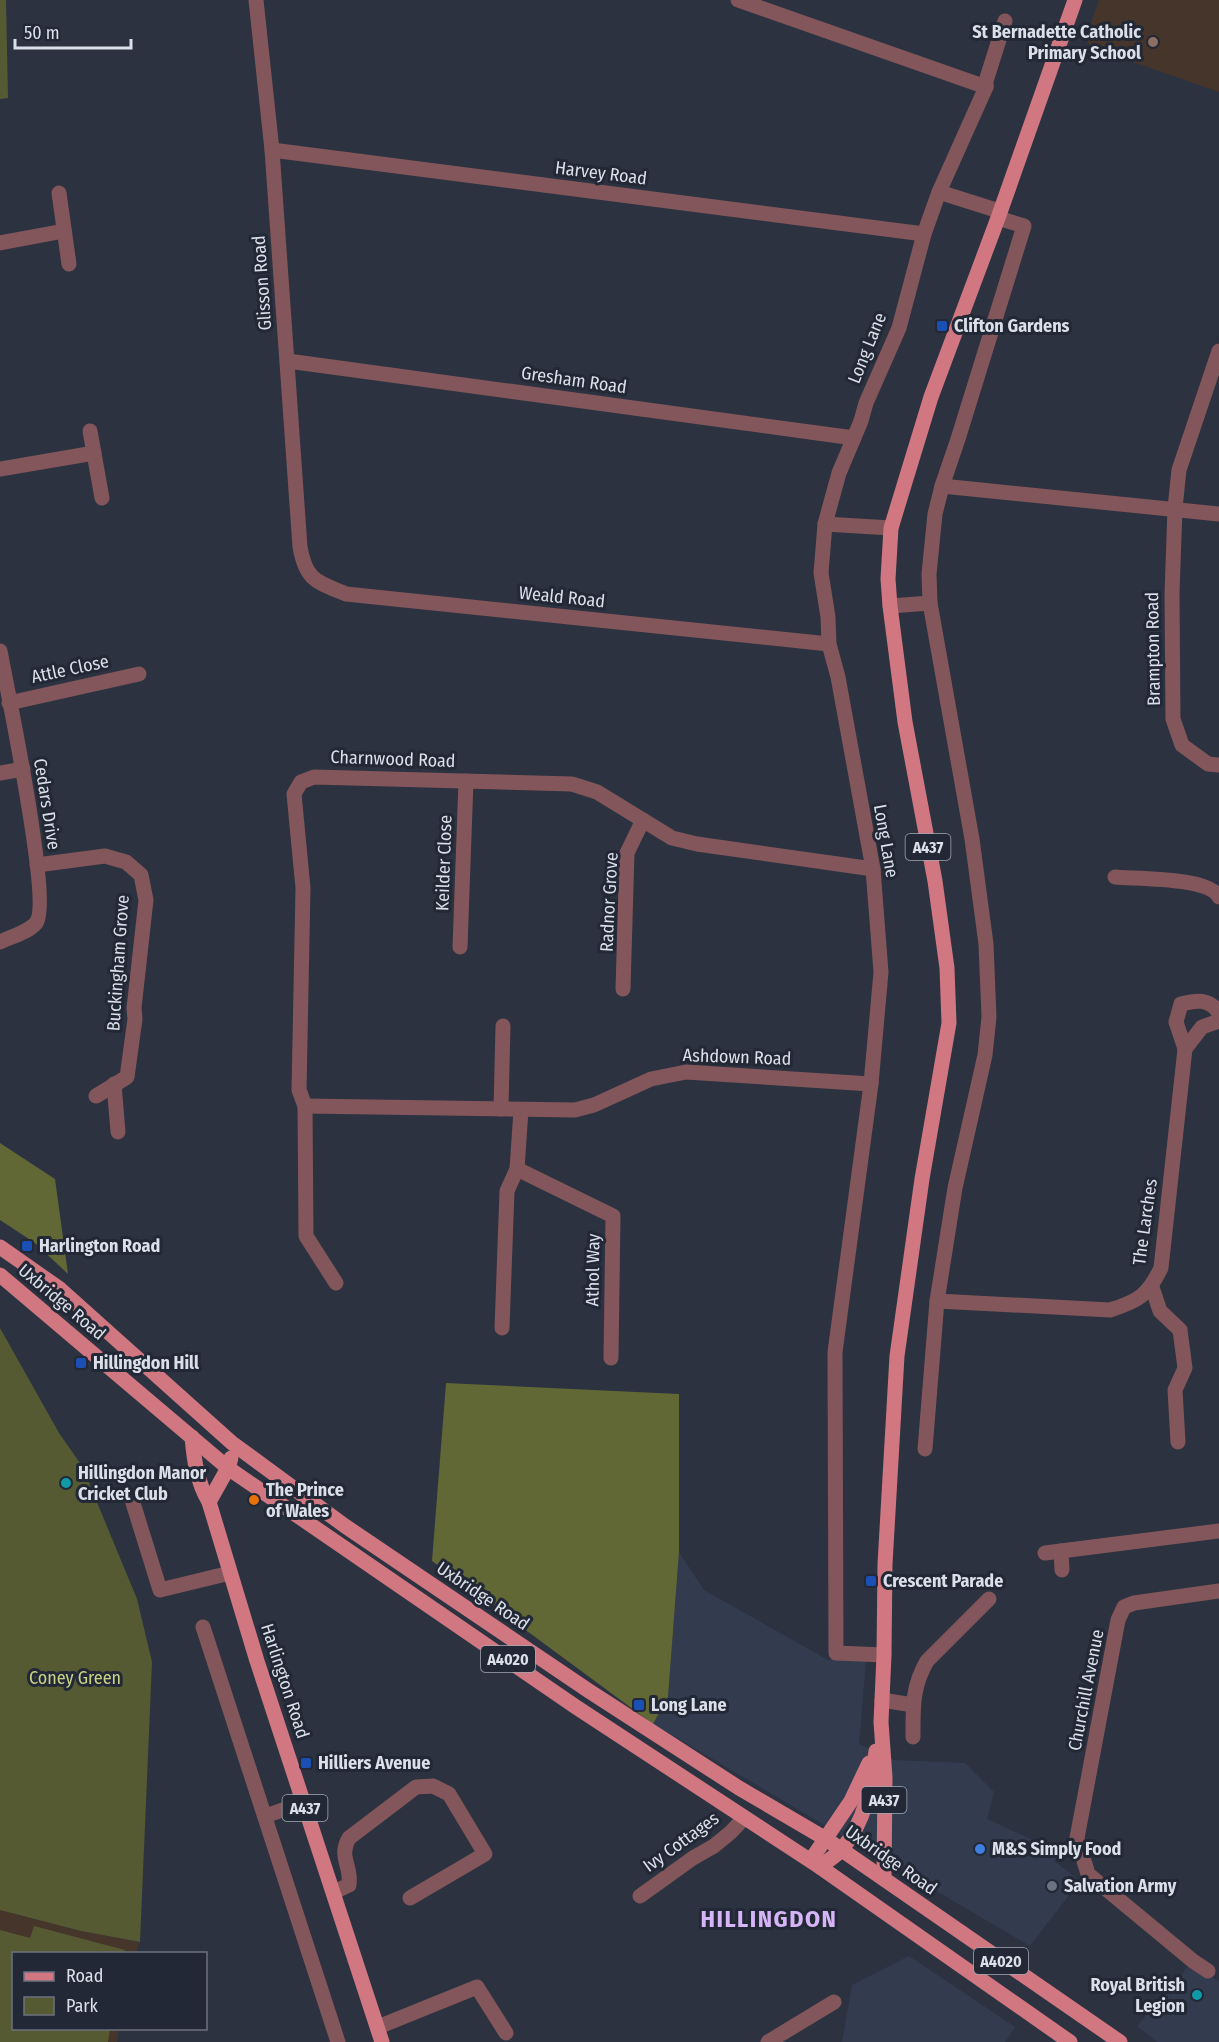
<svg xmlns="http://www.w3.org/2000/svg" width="1219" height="2042" font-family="'Fira Sans Condensed',sans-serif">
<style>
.built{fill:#333b4f}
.education{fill:#46352b}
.green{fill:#555a33}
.forest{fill:#616735}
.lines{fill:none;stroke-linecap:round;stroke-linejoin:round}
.minor{stroke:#82565a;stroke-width:15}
.primary{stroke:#d07781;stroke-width:15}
.education-dot{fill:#8d6e63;stroke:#222835;stroke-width:2}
.transit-dot{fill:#1a4fb4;stroke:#222835;stroke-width:2}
.culture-dot{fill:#0f9aa8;stroke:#222835;stroke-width:2}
.food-dot{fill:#e8710a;stroke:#222835;stroke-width:2}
.shop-dot{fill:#3f7fe0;stroke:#222835;stroke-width:2}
.worship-dot{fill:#6b7280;stroke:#222835;stroke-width:2}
.labels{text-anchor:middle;stroke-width:6;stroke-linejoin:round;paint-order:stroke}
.shield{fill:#222835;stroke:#a4a8b3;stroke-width:1.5}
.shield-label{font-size:16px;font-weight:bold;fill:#dbdfe9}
.poi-label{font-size:18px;font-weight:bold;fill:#dbdfe9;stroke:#222835;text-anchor:start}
.street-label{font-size:18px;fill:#dbdfe9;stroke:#222835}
.park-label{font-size:18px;fill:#cad385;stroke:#222835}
.district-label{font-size:24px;font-weight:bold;letter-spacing:1.5px;fill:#d7b4f8;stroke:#222835}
</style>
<rect width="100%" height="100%" fill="#2c3240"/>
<!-- built -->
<g class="built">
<polygon points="679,1552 704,1590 828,1660 867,1648 859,1744 894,1760 965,1763 994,1792 987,1819 1061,1853 1054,1861 1080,1881 1030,1946 653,1724 668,1697"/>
<polygon points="909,1956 1015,2027 1005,2042 842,2042 852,1985"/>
<polygon points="1193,1961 1219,1982 1219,2042 1157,2042 1137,2026"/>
</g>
<!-- education -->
<g class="education">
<polygon points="1099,0 1219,0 1219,92 1090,47 1086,37"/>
<polygon points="0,1910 81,1931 140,1942 136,1953 14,1954 14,2028 119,2029 117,2042 0,2042"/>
</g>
<!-- green -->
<g class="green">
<polygon points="0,0 6,0 8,98 0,99"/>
<polygon points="0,1328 59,1433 82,1466 137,1599 152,1662 140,1942 81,1931 0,1910"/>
<polygon points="34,1926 125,1950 124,1954 14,1954 14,2028 110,2029 108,2042 0,2042 0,1930 30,1938"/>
</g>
<!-- forest -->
<g class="forest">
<polygon points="0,1143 55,1179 68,1274 35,1243 0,1220"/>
<polygon points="446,1383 679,1394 679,1552 668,1697 653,1724 432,1561"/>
</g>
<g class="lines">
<!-- minor -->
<g class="minor">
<path d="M256,0L272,150L300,547C306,581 317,582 346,594L829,644"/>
<polyline points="738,0 986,87"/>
<polyline points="272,150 924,234"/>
<polyline points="939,192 999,211"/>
<polyline points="59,193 69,264"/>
<polyline points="0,243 64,231"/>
<polyline points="1219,351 1179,470 1175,508 1172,594 1173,719 1182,745 1208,764 1219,765"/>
<polyline points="288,361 854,438"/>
<polyline points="90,431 102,498"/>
<polyline points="0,469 94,453"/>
<polyline points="942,486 1219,514"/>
<polyline points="825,524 891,528"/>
<polyline points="890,606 930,603 929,574 935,514 942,486 958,439 1024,226 998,218"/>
<path d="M0,651C7,688 52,903 36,923C29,932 10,937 0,942"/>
<polyline points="9,703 139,674"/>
<polyline points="0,773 23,769"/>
<polyline points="37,865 105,856 126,862 141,875 146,900 134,1008 135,1019 127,1077 96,1096"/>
<path d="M1115,877C1137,879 1209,877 1219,897"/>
<polyline points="460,947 466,781"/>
<polyline points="623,989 627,853 643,820"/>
<path d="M1185,1049L1176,1022L1181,1004C1196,1000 1209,998 1219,1013"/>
<polyline points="114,1084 118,1132"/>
<polyline points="305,1106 575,1110 594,1105 651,1079 686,1072 871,1084"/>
<polyline points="501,1109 503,1026"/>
<polyline points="517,1169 613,1216 611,1358"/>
<polyline points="336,1283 306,1236 305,1106 299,1090 303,888 294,794 301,782 314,777 572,784 597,792 672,838 697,844 873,869"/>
<polyline points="1152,1287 1160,1311 1180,1330 1185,1368 1175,1390 1178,1442"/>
<path d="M937,1301L1110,1310C1139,1301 1148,1295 1161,1268L1185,1049L1202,1027L1219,1021"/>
<polyline points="502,1328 507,1191 517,1169 521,1110"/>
<polyline points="925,1449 937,1301 955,1188 985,1055 989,1017 986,944 972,839 930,603"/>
<polyline points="133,1503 160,1590 230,1573"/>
<polyline points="1061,1551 1062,1570"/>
<polyline points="1045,1553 1219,1531"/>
<polyline points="203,1627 338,2042"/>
<polyline points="884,1655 836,1653 835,1352 871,1084 881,972 873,869 838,677 829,644 828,617 821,573 825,524 839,473 861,421 866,403 899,328 924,234 939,192 986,87 986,81 1005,21"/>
<polyline points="882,1700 913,1705"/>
<path d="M913,1737C913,1707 912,1687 927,1661L989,1599"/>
<polyline points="265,1816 303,1803"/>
<path d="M334,1892L349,1885C352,1866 338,1857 349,1838L416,1787L433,1786L449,1794L485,1854L410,1898"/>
<polyline points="640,1896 693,1858 714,1846 731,1832 744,1818"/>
<polyline points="1208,1971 1193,1961 1088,1874 1077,1838 1118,1620 1124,1607 1134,1603 1219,1591"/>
<polyline points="378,2027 477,1987 506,2033"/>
<polyline points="768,2042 834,2002"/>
</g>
<!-- primary -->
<g class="primary">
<polyline points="0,1247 60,1289 232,1443 345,1526 589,1691 739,1788 826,1839 1120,2042"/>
<polyline points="0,1275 228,1468 576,1707 820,1867 1070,2042"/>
<path d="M192,1437C194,1460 197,1482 209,1502L257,1661L382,2042"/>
<polyline points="209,1502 228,1468 231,1458"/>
<polyline points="811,1860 851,1801 869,1763"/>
<path d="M820,1867C827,1861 836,1856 842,1849C865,1822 872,1785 876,1751"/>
<polyline points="884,1879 885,1777 881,1722 884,1655 885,1564 897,1356 922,1179 949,1023 947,968 935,881 905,722 890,606 888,579 891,528 931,397 998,218 1075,0"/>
</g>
</g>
<!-- markers -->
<circle class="education-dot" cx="1153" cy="42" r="6"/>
<g class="transit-dot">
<rect x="936" y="320" width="12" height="12" rx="3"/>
<rect x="21" y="1240" width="12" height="12" rx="3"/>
<rect x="75" y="1357" width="12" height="12" rx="3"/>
<rect x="865" y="1575" width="12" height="12" rx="3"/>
<rect x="633" y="1699" width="12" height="12" rx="3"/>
<rect x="300" y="1757" width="12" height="12" rx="3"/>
</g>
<g class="culture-dot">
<circle cx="66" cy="1483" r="6"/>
<circle cx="1197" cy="1995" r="6"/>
</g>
<circle class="food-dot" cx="254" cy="1500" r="6"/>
<circle class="shop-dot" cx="980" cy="1849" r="6"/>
<circle class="worship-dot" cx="1052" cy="1886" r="6"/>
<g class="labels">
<!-- shield labels -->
<g class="shield">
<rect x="905.5" y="834" width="45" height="26" rx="4.5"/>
<rect x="481" y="1646" width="54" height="26" rx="4.5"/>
<rect x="861.5" y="1787" width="45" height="26" rx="4.5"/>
<rect x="282.5" y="1795" width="45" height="26" rx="4.5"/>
<rect x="974" y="1948" width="54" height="26" rx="4.5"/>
</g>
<g class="shield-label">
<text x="928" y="853">A437</text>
<text x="508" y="1665">A4020</text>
<text x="884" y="1806">A437</text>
<text x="305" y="1814">A437</text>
<text x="1001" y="1967">A4020</text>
</g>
<!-- poi labels -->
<g class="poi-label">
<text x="1141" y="38" text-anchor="end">St Bernadette Catholic<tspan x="1141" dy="21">Primary School</tspan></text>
<text x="954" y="332">Clifton Gardens</text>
<text x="39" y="1252">Harlington Road</text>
<text x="93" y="1369">Hillingdon Hill</text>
<text x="78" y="1479">Hillingdon Manor<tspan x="78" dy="21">Cricket Club</tspan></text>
<text x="266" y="1496">The Prince<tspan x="266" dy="21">of Wales</tspan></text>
<text x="883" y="1587">Crescent Parade</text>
<text x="651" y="1711">Long Lane</text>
<text x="318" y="1769">Hilliers Avenue</text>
<text x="992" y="1855">M&amp;S Simply Food</text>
<text x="1064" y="1892">Salvation Army</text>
<text x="1185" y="1991" text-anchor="end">Royal British<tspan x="1185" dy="21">Legion</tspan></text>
</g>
<!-- street labels -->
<g class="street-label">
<text transform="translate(601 173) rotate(7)" y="6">Harvey Road</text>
<text transform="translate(262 283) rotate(-94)" y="6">Glisson Road</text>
<text transform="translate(867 348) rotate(-68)" y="6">Long Lane</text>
<text transform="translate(574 380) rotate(8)" y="6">Gresham Road</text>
<text transform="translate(562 597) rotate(6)" y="6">Weald Road</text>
<text transform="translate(1153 649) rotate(-91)" y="6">Brampton Road</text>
<text transform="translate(70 669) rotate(-12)" y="6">Attle Close</text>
<text transform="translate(393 759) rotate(2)" y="6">Charnwood Road</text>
<text transform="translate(47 804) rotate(81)" y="6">Cedars Drive</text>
<text transform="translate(886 841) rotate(80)" y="6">Long Lane</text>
<text transform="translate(444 863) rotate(-88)" y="6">Keilder Close</text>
<text transform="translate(609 902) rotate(-87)" y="6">Radnor Grove</text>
<text transform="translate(118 963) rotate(-86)" y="6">Buckingham Grove</text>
<text transform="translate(737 1057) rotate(2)" y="6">Ashdown Road</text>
<text transform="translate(1145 1222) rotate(-82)" y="6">The Larches</text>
<text transform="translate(593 1270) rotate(-89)" y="6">Athol Way</text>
<text transform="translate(62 1302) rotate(40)" y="6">Uxbridge Road</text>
<text transform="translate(483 1596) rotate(34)" y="6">Uxbridge Road</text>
<text transform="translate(285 1681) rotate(72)" y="6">Harlington Road</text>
<text transform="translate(1086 1690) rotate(-79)" y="6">Churchill Avenue</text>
<text transform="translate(681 1842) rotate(-36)" y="6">Ivy Cottages</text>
<text transform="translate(891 1860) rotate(35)" y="6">Uxbridge Road</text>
</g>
<!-- park labels -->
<g class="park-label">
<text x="75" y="1684">Coney Green</text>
</g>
<!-- district labels -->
<g class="district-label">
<text x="769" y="1927">HILLINGDON</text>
</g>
</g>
<!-- legend -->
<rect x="12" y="1952" width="195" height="78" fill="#222835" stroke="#6c717d" stroke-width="1.5"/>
<rect x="24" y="1972" width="30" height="9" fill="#d07781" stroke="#6c717d" stroke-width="1.5"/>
<text x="66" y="1982" font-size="18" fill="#dbdfe9">Road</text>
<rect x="24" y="1997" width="30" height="18" fill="#555a33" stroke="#6c717d" stroke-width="1.5"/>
<text x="66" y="2012" font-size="18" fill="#dbdfe9">Park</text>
<!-- scale -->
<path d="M15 39v9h116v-9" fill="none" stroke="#dbdfe9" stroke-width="3"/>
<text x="24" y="39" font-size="18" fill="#dbdfe9" stroke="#222835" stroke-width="4.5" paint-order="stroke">50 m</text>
</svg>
